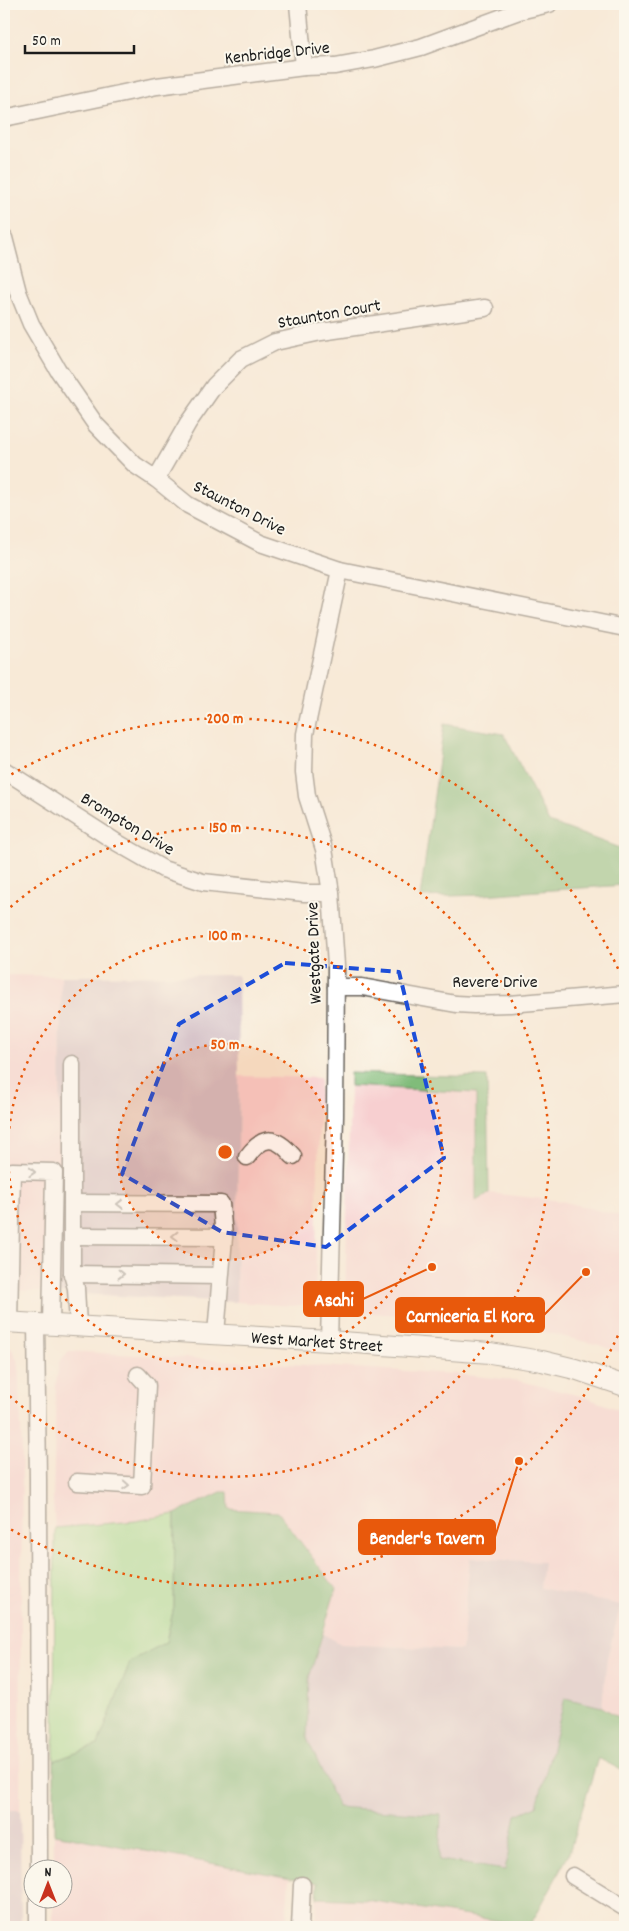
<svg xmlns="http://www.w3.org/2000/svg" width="629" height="1931" font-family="Dekko,sans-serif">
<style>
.built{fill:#f7cfd0}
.industrial{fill:#d2bdc5}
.green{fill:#a0dc8f;stroke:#5e7c56}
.forest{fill:#80bc7a;stroke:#4e6c4b}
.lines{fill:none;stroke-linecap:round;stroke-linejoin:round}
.minor-casing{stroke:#69645d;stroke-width:19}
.major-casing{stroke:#69645d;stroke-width:22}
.minor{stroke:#fff;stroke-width:16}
.major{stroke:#fff;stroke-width:20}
.oneway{stroke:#999}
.marked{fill:none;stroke:#1d4ed8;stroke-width:4;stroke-dasharray:10 6;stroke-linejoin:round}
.ring{fill:none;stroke:#e8590c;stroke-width:2.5;stroke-dasharray:2.5 5}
.labels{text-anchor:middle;stroke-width:4;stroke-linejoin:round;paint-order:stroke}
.street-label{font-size:18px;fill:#1c1c1c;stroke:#fbf7ec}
.centre{fill:#e8590c;stroke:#fbf7ec;stroke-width:2.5}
.ring-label{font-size:15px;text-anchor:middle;font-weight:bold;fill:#e8590c;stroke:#fbf7ec;stroke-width:4;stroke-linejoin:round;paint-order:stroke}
.leader{fill:none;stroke:#e8590c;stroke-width:2}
.callout-dot{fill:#e8590c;stroke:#fbf7ec;stroke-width:2}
.callout{fill:#e8590c;stroke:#e8590c;stroke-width:2}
.callout-label{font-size:19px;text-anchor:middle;font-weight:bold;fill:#fff}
</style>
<rect width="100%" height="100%" fill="#fbf7ec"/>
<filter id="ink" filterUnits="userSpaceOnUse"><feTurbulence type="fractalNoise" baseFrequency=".02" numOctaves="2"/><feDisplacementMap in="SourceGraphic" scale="10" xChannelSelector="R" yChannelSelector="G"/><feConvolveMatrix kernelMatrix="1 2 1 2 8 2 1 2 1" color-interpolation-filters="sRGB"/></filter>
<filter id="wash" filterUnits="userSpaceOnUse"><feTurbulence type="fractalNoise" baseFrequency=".0096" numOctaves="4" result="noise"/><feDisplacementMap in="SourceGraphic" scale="20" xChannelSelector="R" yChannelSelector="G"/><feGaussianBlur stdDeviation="1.12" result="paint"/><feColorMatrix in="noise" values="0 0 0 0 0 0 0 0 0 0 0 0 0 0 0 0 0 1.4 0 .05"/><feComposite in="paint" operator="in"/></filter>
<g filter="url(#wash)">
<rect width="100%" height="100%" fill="#f8ead7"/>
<!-- built -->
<g class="built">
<polygon points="4,975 61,976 59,1293 4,1289"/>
<polygon points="239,1076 320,1078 315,1298 308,1304 292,1306 236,1302"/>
<polygon points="350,1086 476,1093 476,1201 490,1193 561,1201 625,1217 625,1354 599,1345 510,1324 473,1319 350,1312 345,1304"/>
<polygon points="4,1346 11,1347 18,1362 22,1447 20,1810 4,1810"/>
<polygon points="69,1351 456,1374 520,1381 581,1396 625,1412 625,1721 602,1707 607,1658 621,1606 540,1588 543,1563 470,1558 462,1650 341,1644 323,1634 336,1589 278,1512 228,1509 221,1492 175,1514 136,1521 55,1528 53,1501 56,1383 59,1362"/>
<polygon points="54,1834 289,1878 286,1927 53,1927 53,1899 62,1898 62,1868 54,1868"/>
<polygon points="317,1898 367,1900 518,1924 518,1927 316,1927"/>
</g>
<!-- industrial -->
<g class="industrial">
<polygon points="238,975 239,1076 236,1302 59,1293 61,976"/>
<polygon points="470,1558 543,1562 540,1588 621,1605 607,1658 602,1707 565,1698 537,1806 516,1815 505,1870 439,1860 441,1815 338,1808 307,1738 309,1678 323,1634 341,1644 462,1650"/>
<polygon points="4,1810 20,1810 21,1927 4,1927"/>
</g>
<!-- green -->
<polygon class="green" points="175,1514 174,1607 166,1642 130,1662 98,1745 54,1761 55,1528 136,1521"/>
<!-- forest -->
<g class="forest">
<polygon points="444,724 504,734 549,822 625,850 625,885 482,895 420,897"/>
<polygon points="350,1073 487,1077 489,1193 476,1201 476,1093 350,1086"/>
<polygon points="221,1492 228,1492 229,1509 278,1512 336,1589 309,1678 307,1738 338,1807 441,1815 439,1860 505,1870 516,1815 537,1806 565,1698 602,1707 625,1721 625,1772 598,1758 568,1856 531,1924 518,1924 367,1900 317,1898 318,1883 54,1834 54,1761 98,1745 130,1662 166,1642 174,1607 175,1514"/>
</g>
</g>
<g filter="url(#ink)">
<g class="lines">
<!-- minor casing -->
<g class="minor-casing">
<g id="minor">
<polyline points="298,4 304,67"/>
<polyline points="4,118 157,86 304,67 335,66 374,59 421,47 519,11 549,4"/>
<polyline points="4,238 18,292 31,324 58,370 96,425 135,465 156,479 188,505 260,543 340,570 625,628"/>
<polyline points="156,479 188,423 214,386 241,359 275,342 321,332 485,308"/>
<polyline points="4,770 116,842 163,869 203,882 304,893 331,893"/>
<polyline points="336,987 362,987 456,1004 474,1005 510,1004 625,994"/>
<polyline points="72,1064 72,1274 76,1288 78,1326"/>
<path d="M247,1157C264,1134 276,1136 293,1156"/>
<polyline points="72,1203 221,1204 224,1237 216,1334"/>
<polyline points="72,1236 224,1237"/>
<polyline points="72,1274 220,1276"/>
<polyline points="9,1322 12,1171 54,1172 51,1325"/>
<polyline points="36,1324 38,1480 39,1868"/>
<polyline points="329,1341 335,1116 336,965 331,893 324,849 307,796 304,772 305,734 340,570"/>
<polyline points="77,1482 142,1486 147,1385 138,1375"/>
<polyline points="573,1876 625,1908"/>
<polyline points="38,1927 38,1898"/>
<polyline points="300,1927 302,1885"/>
</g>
</g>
<!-- major casing -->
<g class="major-casing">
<polyline id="major" points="4,1322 329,1341 490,1353 542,1361 575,1369 625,1386"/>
</g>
<!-- minor -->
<use href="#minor" class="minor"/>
<!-- major -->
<use href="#major" class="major"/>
</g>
<!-- one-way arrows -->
<defs><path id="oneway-chevron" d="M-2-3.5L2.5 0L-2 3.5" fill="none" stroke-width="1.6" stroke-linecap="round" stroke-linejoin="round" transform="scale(1.25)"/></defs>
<g class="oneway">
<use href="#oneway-chevron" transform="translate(32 1172) rotate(2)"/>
<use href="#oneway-chevron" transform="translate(120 1204) rotate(-180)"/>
<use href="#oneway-chevron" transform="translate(175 1236) rotate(-180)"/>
<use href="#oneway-chevron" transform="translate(121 1274) rotate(1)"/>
<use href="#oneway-chevron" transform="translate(126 1485) rotate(4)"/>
</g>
</g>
<!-- marked area -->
<path d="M0 0H629V1931H0ZM285,963L399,972L444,1158L326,1247L222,1232L122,1174L179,1024Z" fill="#f8ead7" fill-opacity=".55" fill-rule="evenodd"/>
<path class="marked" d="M285,963L399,972L444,1158L326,1247L222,1232L122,1174L179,1024Z"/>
<!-- distance rings -->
<circle cx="225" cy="1152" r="108" fill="#e8590c" fill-opacity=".12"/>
<g class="ring">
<circle cx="225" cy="1152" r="108"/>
<circle cx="225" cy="1152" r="217"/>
<path d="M5 912A325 325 0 1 1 5 1392"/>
<path d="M624 1322A434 434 0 0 1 5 1526M5 778A434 434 0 0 1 624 982"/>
</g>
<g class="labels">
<!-- street labels -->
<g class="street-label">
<text transform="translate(277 52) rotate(-6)" y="6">Kenbridge Drive</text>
<text transform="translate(329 313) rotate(-10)" y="6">Staunton Court</text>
<text transform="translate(240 507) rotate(27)" y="6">Staunton Drive</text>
<text transform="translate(128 823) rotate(31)" y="6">Brompton Drive</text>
<text transform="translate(313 953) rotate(-92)" y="6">Westgate Drive</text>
<text x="495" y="987">Revere Drive</text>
<text transform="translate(317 1341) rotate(4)" y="6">West Market Street</text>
</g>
</g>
<circle cx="225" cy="1152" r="8" class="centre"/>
<g class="ring-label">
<text x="225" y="723">200 m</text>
<text x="225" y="832">150 m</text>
<text x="225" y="940">100 m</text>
<text x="225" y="1049">50 m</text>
</g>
<!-- callouts -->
<path class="leader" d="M432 1267L363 1299M586 1272L544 1315M519 1461L495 1537"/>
<g class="callout-dot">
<circle cx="432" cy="1267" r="5"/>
<circle cx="586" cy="1272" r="5"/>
<circle cx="519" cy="1461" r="5"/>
</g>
<g class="callout">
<rect x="304" y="1282" width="59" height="34" rx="5"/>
<rect x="396" y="1298" width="148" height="34" rx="5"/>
<rect x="359" y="1520" width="136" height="34" rx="5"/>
</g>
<g class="callout-label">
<text x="334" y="1306">Asahi</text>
<text x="470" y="1322">Carniceria El Kora</text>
<text x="427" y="1544">Bender's Tavern</text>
</g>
<!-- margin -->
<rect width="629" height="1931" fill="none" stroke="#fbf7ec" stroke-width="20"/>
<!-- north arrow -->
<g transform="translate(48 1884)"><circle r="24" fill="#fbf7ec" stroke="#a29f99"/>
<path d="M0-4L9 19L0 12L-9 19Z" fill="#c8321e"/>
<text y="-8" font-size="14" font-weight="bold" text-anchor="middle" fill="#1c1c1c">N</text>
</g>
<!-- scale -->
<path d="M25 45v8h109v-8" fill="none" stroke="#1c1c1c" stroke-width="2.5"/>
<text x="32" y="45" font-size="15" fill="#1c1c1c" stroke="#fbf7ec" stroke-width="4" paint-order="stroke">50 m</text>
</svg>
